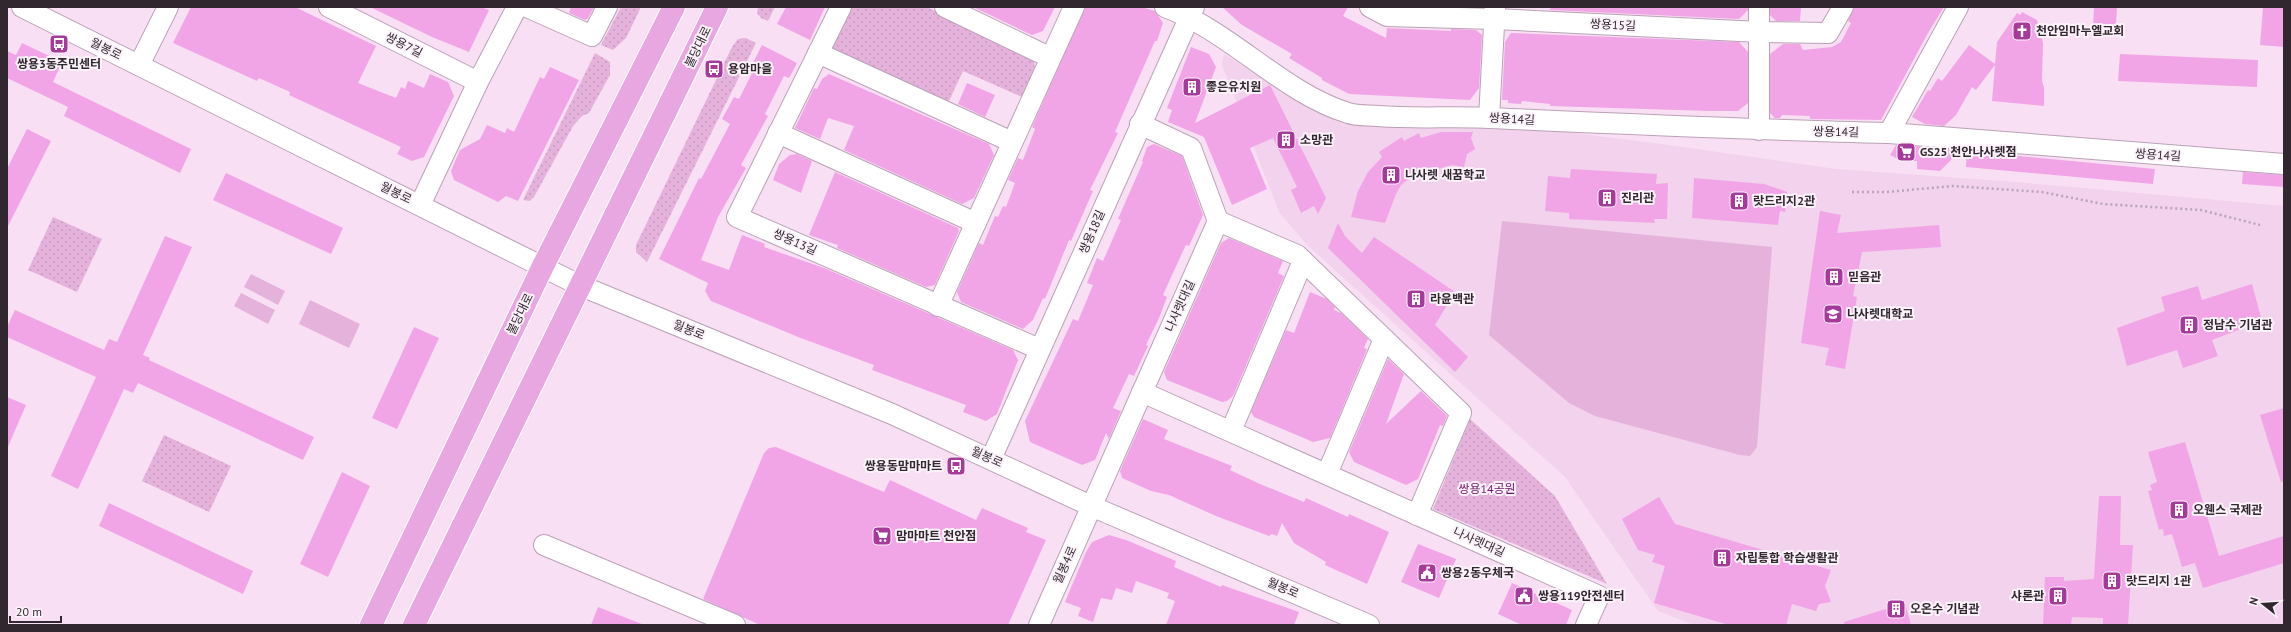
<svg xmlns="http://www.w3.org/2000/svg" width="2291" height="632" font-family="'PT Sans','Noto Sans KR',sans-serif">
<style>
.built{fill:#f2d2ec}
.green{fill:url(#green-dots)}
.pitch{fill:#e5b2dc}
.building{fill:#f1a5e6}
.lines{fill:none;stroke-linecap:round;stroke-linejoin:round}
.minor-casing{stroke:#baa2b6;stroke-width:22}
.major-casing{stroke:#fff;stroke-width:24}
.path{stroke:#b9a4b5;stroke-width:2.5;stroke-dasharray:2 3;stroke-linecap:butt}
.minor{stroke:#fff;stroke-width:20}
.major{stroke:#e8a7e0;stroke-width:22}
.labels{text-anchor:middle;stroke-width:4;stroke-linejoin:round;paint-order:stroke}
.street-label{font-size:12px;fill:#30272f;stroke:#fcf2fa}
.poi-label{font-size:12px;font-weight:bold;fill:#30272f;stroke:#fcf2fa;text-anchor:start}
.park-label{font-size:12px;fill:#6e1666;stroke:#fcf2fa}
</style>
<defs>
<pattern id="green-dots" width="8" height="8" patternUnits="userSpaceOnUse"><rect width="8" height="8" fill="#e5b2dc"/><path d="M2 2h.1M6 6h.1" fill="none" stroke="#c599bd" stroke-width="1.8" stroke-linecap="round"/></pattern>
</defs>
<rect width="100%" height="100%" fill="#f9dff4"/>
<!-- built -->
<polygon class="built" points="1224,54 1314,110 1343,124 1413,124 1524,127 1654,143 1836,169 2016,182 2284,206 2284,625 1694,625 1658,611 1565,477 1307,245 1279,212 1222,65"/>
<!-- green -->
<g class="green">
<polygon points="621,7 641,7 626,38 613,50 601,45"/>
<polygon points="758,7 775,7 768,21 761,18 757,13"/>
<polygon points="845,7 927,7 1034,60 1035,70 1022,97 963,71 948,103 835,53 829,47"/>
<polygon points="746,38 756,43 647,262 636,252 636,245 732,47 738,39"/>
<polygon points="595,53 610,62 610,75 589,113 582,116 573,126 534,197 530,201 523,200"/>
<polygon points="53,217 102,239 77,292 28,270"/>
<polygon points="1470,419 1555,496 1607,584 1433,509"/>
<polygon points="164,435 231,466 209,512 142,481"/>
</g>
<!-- pitch -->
<g class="pitch">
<polygon points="1502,221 1772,247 1757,447 1750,456 1740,455 1595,416 1569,403 1489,335"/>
<polygon points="251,274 285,291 278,305 244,287"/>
<polygon points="241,293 275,310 268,324 234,306"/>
<polygon points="310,300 360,324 349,348 299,324"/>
</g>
<!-- building -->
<g class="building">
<polygon points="191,7 295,7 376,46 358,83 396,98 401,87 405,89 408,81 424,88 430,74 448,82 454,96 424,157 412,161 397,154 401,147 289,95 290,92 259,78 257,81 173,43"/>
<polygon points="370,7 481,7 489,10 469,52 432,37"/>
<polygon points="571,7 594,7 588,18 585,20 569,13"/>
<polygon points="786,7 825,7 810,40 777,24"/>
<polygon points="973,7 1055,7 1043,31 1032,35"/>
<polygon points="1085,7 1141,7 1155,11 1163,23 1157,41 1155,41 1115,132 1118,133 1090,190 1093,191 1071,241 1069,240 1045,299 1043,298 1033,320 1023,329 961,302 957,292 979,243 983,245 995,216 998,217 1003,206 1006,207 1015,183 1008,180 1018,158 1023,160 1035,129 1032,127"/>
<polygon points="1222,7 1348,7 1343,16 1386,38 1387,28 1451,31 1451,29 1476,30 1482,35 1479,88 1470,100 1349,94 1322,80 1322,78 1289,58 1292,54 1242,25"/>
<polygon points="1551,7 1748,7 1748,10 1739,19 1550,10"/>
<polygon points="1770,7 1801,7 1800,21 1776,21 1770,15"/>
<polygon points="1854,7 1944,7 1928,33 1881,120 1810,119 1810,116 1782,115 1780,118 1775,118 1770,113 1770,54 1783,44 1800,44 1803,50 1832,47 1841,42 1851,23 1848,21"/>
<polygon points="2094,7 2117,7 2116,25 2093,24"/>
<polygon points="2263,7 2284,7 2284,47 2260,45"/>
<polygon points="2022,12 2037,20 2043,43 2042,81 2044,88 2044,106 1992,101 1995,65 1976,90 1972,87 1956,115 1944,126 1925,124 1912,117 1928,90 1930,91 1938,78 1942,81 1969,45 1995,64 1997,42 2017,13 2020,15"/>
<polygon points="1511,33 1739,42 1748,52 1748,103 1738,111 1709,111 1550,106 1550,104 1522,101 1521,104 1508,103 1508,100 1502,100 1505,42"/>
<polygon points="22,43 62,62 53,82 191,149 180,173 64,116 68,107 7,78 7,51 16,55"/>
<polygon points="762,45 797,63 789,78 784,76 765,114 768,116 741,165 746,168 718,217 701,260 729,270 742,235 765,244 764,247 824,268 1013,350 1018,360 997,414 986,421 963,412 966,405 872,370 874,365 798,337 711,301 705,291 708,283 659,259 699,178 701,179 730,124 722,119 734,97 739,99 754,69 751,67"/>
<polygon points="1191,47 1209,54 1216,67 1195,123 1270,85 1326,198 1318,214 1314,206 1301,213 1291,190 1297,187 1273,138 1250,148 1267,189 1232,205 1204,137 1168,122 1172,110 1167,108"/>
<polygon points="2120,54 2258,60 2257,87 2118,81"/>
<polygon points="550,67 579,80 518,201 506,196 498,202 454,180 451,171 460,150 480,139 487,125 505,133 507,128 514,132 540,77 544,79"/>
<polygon points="829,74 989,144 994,155 974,198 962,204 844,150 854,126 828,118 820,139 795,128 814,88 817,89 822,79"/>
<polygon points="967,83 995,95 985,117 958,104"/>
<polygon points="27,129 51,141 7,228 7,169"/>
<polygon points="1441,132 1473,132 1471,138 1475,149 1467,154 1464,167 1452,165 1438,169 1433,167 1410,178 1401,185 1396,194 1385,223 1351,217 1358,191 1368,172 1382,157 1379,152 1402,137 1404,141 1419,133 1421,138"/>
<polygon points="1154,144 1182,156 1203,215 1189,246 1186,245 1183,251 1163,295 1167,297 1159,318 1146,345 1148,346 1134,376 1129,374 1113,408 1121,411 1109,439 1106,433 1095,460 1082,465 1030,442 1025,421 1073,319 1078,321 1093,285 1087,283 1097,258 1103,261 1121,220 1118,219 1143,162 1142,161 1147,147"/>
<polygon points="1896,145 1961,150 1940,171 1917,169 1917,161 1902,161 1890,155"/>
<polygon points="1967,151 2155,169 2153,184 1966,167"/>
<polygon points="797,154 812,161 801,193 773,180 779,164 790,155"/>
<polygon points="1571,169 1657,174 1656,184 1668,183 1667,219 1654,219 1655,223 1569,219 1569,213 1545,211 1548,176 1570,178"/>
<polygon points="835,172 958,228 959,231 935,285 926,287 837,248 838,245 809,235"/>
<polygon points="2243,172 2284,175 2284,187 2242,184"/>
<polygon points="226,173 343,228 331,254 213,200"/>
<polygon points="1694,178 1764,184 1787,192 1785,212 1780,211 1778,225 1692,218"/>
<polygon points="1820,211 1841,215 1837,233 1939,225 1941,247 1862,252 1853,296 1857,297 1845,369 1825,365 1829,348 1801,343"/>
<polygon points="1338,223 1345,236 1362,253 1374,237 1455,292 1435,325 1468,357 1455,372 1328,248"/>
<polygon points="165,236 192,247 143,355 150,358 149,360 314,437 303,460 138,383 133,393 124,389 78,489 51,476 96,377 7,337 7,327 15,310 104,350 109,339 117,342"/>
<polygon points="1229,238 1283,261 1278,273 1284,276 1233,396 1227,401 1222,402 1167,380 1164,372 1221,243"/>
<polygon points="2252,284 2262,321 2212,340 2218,356 2183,368 2177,350 2127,366 2117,328 2165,311 2161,297 2198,286 2202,300"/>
<polygon points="1310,292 1327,299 1335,307 1334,310 1341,313 1368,339 1364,348 1367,349 1330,438 1313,442 1254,417 1251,412 1286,330 1294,333"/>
<polygon points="414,327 439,338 397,429 372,418"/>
<polygon points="1388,359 1404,374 1386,424 1421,391 1447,416 1443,426 1440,425 1418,479 1406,485 1354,462 1349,452"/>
<polygon points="7,397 26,405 7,449"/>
<polygon points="2284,408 2284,481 2281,482 2260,415"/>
<polygon points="1143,419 1168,430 1164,439 1232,466 1230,470 1260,484 1304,502 1306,498 1348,517 1349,514 1389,532 1367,584 1325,565 1326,562 1294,543 1282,523 1277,536 1272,534 1269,536 1216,516 1169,495 1151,491 1122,478 1120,471"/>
<polygon points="2185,442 2219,556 2284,536 2284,563 2203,588 2195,563 2182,567 2172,534 2164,536 2163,529 2159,530 2148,491 2152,490 2150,485 2157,482 2148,452"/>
<polygon points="776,447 884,492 890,480 976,520 982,508 1028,528 1026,532 1046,540 1008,625 760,625 703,599 764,453 769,448"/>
<polygon points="342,472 370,486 328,577 300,564"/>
<polygon points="2099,496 2121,496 2120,545 2133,545 2128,625 2103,625 2103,618 2072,617 2071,625 2043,625 2045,577 2064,577 2064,581 2094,579"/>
<polygon points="1659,497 1675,524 1831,570 1825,586 1831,602 1819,604 1816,611 1792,604 1786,625 1729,625 1654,603 1665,566 1652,562 1655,555 1638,550 1622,519"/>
<polygon points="109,503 253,571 243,594 99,526"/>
<polygon points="1109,535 1126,540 1176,561 1174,567 1221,587 1222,585 1299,612 1294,625 1166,625 1175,601 1167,598 1169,593 1136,581 1132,593 1116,588 1112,600 1101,598 1093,622 1078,616 1081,608 1065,602 1086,552 1092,542"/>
<polygon points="1418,544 1456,559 1439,598 1401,582"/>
<polygon points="1512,583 1572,610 1566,625 1522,625 1498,614"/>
<polygon points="1905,603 1911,625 1844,625 1844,622"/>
<polygon points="598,607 642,624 642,625 591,625"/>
</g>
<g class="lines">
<!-- minor casing -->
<g class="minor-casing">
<g id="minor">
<polyline points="22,7 579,285 892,414 1091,506 1369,625"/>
<polyline points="329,7 478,82"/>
<polyline points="527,7 592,36 607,7"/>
<polyline points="841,7 737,217 1039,349"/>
<polyline points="945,7 1049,57"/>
<path d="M1165,7C1230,31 1283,93 1348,113C1357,116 1368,115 1378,116C1416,119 1454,116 1491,118C1624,124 1756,130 1889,133L1958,7"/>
<polyline points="1370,7 1387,16 1495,19 1760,32 1828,33 1843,7"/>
<polyline points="1759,7 1759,130"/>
<polyline points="818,53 1012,142"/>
<polyline points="139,65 168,7"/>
<polyline points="1489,118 1495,7"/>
<polyline points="778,133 976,223"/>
<polyline points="1889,133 2284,164"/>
<polyline points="420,205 478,82 517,7"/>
<polyline points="1218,221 1297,255 1461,413 1417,515"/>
<polyline points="938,306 1074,7"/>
<polyline points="1142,392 1599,596 1586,625"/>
<polyline points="1231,431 1303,261"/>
<polyline points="991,459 1194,7"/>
<polyline points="1327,474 1384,339"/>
<polyline points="544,545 735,625"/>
<polyline points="1039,625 1218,221 1191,148 1140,124"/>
</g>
</g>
<!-- major casing -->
<g class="major-casing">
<g id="major">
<polyline points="371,625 543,266 674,7"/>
<polyline points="414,625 717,7"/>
</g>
</g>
<!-- path -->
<polyline class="path" points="1852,192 1887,192 1953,186 2042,192 2103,204 2201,210 2260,225"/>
<!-- minor -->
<use href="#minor" class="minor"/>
<!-- major -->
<use href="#major" class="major"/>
</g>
<!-- icons -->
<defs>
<g id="church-square" transform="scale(1)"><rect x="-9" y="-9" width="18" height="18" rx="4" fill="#a63a9b" stroke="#fcf2fa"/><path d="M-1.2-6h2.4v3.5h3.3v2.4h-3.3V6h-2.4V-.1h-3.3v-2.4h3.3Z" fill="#fff"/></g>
<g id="bus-square" transform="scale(1)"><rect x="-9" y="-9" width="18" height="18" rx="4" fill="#a63a9b" stroke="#fcf2fa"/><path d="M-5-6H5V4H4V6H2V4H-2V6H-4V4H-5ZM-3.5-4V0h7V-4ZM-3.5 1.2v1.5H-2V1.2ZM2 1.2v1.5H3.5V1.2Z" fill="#fff"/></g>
<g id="building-square" transform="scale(1)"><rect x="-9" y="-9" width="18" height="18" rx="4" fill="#a63a9b" stroke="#fcf2fa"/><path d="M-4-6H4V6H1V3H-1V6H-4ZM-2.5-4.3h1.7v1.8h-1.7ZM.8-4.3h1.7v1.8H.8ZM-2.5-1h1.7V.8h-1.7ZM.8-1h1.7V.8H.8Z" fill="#fff"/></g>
<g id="supermarket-square" transform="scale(1)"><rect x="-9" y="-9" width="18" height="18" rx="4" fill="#a63a9b" stroke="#fcf2fa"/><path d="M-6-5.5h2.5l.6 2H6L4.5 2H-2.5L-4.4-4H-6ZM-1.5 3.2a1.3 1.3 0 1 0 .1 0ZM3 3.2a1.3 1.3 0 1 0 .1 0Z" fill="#fff"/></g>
<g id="university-square" transform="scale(1)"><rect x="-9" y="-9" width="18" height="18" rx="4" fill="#a63a9b" stroke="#fcf2fa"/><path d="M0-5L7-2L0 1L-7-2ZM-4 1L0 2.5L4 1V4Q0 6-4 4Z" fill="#fff"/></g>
<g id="civic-square" transform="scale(1)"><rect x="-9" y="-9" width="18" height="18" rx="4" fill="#a63a9b" stroke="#fcf2fa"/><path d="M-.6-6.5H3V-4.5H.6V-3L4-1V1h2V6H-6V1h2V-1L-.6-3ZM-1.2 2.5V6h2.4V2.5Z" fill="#fff"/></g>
</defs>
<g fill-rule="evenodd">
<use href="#church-square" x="2022" y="31"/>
<use href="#bus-square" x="59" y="44"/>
<use href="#bus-square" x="714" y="69"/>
<use href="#building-square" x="1192" y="87"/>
<use href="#building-square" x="1286" y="140"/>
<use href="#supermarket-square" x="1906" y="152"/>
<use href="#building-square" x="1391" y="175"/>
<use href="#building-square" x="1607" y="198"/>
<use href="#building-square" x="1739" y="201"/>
<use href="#building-square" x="1834" y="277"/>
<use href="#building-square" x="1416" y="299"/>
<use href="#university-square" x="1833" y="314"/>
<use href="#building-square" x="2189" y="325"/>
<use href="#bus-square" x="956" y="466"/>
<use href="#building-square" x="2179" y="510"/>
<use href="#supermarket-square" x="882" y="536"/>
<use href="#building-square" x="1722" y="558"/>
<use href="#civic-square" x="1427" y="573"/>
<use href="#building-square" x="2112" y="581"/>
<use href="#civic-square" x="1524" y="596"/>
<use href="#building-square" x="2058" y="596"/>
<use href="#building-square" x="1896" y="609"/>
</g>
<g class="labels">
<!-- street labels -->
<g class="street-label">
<text transform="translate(1613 25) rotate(3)" y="4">쌍용15길</text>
<text transform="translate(404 45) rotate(27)" y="4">쌍용7길</text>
<text transform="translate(698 47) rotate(-64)" y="4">불당대로</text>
<text transform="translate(106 49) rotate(26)" y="4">월봉로</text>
<text transform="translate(1512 119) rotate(3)" y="4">쌍용14길</text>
<text transform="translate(1836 132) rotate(1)" y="4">쌍용14길</text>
<text transform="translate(2158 155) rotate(4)" y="4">쌍용14길</text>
<text transform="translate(396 193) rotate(26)" y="4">월봉로</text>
<text transform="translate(1092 232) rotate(-66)" y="4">쌍용18길</text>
<text transform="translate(795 242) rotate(24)" y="4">쌍용13길</text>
<text transform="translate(1180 306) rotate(-66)" y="4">나사렛대길</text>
<text transform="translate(520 314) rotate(-64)" y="4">불당대로</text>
<text transform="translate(689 330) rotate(22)" y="4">월봉로</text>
<text transform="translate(987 457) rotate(24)" y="4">월봉로</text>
<text transform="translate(1479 542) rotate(24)" y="4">나사렛대길</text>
<text transform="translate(1065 565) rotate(-66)" y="4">월봉4로</text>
<text transform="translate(1283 588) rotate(23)" y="4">월봉로</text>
</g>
<!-- poi labels -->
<g class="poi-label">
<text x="2036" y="35">천안임마누엘교회</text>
<text x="59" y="68" text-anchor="middle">쌍용3동주민센터</text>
<text x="728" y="73">용암마을</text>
<text x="1206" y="91">좋은유치원</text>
<text x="1300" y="144">소망관</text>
<text x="1920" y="156">GS25 천안나사렛점</text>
<text x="1405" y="179">나사렛 새꿈학교</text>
<text x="1621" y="202">진리관</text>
<text x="1753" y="205">랏드리지2관</text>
<text x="1848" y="281">믿음관</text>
<text x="1430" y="303">라윤백관</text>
<text x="1847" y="318">나사렛대학교</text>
<text x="2203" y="329">정남수 기념관</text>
<text x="942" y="470" text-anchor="end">쌍용동맘마마트</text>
<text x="2193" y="514">오웬스 국제관</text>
<text x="896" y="540">맘마마트 천안점</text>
<text x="1736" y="562">자립통합 학습생활관</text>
<text x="1441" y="577">쌍용2동우체국</text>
<text x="2126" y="585">랏드리지 1관</text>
<text x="1538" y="600">쌍용119안전센터</text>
<text x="2044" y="600" text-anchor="end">샤론관</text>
<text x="1910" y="613">오온수 기념관</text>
</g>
<!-- park labels -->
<g class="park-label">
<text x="1487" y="493">쌍용14공원</text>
</g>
</g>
<!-- border -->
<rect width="2291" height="632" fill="none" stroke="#30272f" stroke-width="16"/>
<!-- north arrow -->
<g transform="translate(2263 604) rotate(287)" stroke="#fcf2fa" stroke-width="3" paint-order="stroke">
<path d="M0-3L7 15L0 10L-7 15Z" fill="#30272f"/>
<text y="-6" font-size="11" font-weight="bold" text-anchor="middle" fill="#30272f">N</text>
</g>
<!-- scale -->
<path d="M10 616v6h51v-6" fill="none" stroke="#30272f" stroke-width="2"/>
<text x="16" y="616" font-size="12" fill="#30272f" stroke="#fcf2fa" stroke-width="3" paint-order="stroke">20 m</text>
</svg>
